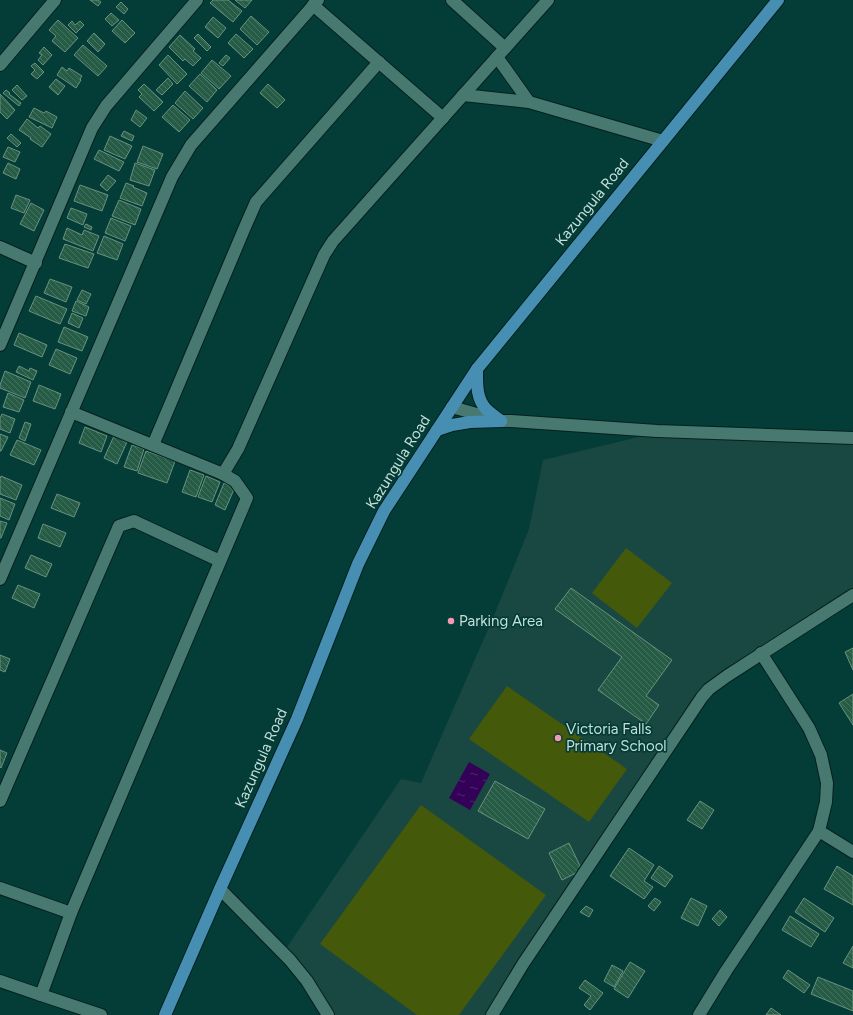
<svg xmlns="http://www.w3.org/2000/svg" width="853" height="1015" font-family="Figtree,sans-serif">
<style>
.built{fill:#194842}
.green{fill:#45590b}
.water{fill:url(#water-ripples)}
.building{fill:url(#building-back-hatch);stroke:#69927f}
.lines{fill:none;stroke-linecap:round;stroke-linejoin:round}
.minor-casing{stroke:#06201d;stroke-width:14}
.major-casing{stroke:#06201d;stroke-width:14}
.minor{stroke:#477971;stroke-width:12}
.major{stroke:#478fb2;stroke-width:12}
.poi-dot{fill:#f29aaf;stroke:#043d37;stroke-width:1.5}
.labels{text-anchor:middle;stroke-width:3.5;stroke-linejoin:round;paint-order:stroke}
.street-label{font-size:15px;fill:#c5ded9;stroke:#043d37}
.poi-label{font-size:15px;fill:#c5ded9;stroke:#043d37;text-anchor:start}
</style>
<defs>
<pattern id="water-ripples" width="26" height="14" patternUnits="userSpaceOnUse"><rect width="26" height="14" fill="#340158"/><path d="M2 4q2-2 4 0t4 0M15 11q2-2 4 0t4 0" fill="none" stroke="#50266f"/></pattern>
<pattern id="building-back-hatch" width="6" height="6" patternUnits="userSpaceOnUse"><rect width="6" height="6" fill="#265b45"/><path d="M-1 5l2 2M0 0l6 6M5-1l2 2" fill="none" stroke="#44725f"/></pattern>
</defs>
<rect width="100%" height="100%" fill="#043d37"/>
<!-- built -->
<polygon class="built" points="676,433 853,437 853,595 717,683 492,1015 328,1015 283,953 401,779 421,783 493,618 529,529 543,460 639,437"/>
<!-- green -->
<g class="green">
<polygon points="626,548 672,583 637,628 592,593"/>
<polygon points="507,686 627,769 589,822 469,739"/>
<polygon points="421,805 546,895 459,1015 417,1015 320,944"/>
</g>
<!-- water -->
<polygon class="water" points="469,762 490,774 470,810 449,798"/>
<!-- building -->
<g class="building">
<polygon points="90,0 98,0 101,2 98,6"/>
<polygon points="213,0 228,0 242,11 233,22 210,3"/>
<polygon points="235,0 252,0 245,8"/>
<polygon points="121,2 128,9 124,14 116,7"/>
<polygon points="111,13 119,20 112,26 105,19"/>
<polygon points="251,16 269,32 257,45 240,29"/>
<polygon points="213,17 226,28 218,38 205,27"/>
<polygon points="58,20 78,38 65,52 52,41 56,36 49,30"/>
<polygon points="122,20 135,33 125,43 112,31"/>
<polygon points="72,21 75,25 80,21 84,25 76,33 68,25"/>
<polygon points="94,33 105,44 98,52 87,41"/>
<polygon points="198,34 211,47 207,51 194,38"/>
<polygon points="236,34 253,49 244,58 228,43"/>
<polygon points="180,35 195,49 193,51 201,58 193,66 185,59 183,61 169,47"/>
<polygon points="83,45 107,66 98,76 74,55"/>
<polygon points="44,47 52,55 43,65 38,60 42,55 39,53"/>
<polygon points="168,55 187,74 177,84 159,65"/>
<polygon points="226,55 230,58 223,66 219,63"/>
<polygon points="212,60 231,76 219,89 201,73"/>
<polygon points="35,63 44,72 37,79 31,74 35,70 31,66"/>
<polygon points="62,67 67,71 69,68 82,76 80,79 81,80 76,88 57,75"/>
<polygon points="200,74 217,90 207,102 189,86"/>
<polygon points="168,78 173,84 162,95 156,90"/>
<polygon points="56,79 65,86 58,95 49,87"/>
<polygon points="144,84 163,102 154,111 139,97 142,94 138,90"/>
<polygon points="268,84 285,100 277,108 260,93"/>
<polygon points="17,85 27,96 22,100 12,90"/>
<polygon points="6,90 10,93 9,94 21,103 19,106 3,93"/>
<polygon points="185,91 203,108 193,119 175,103"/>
<polygon points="0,94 15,110 7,119 0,112"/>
<polygon points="173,105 190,120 179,132 162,117"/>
<polygon points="34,108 44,113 46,111 57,117 52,128 29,117"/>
<polygon points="136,110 147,118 140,127 131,120"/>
<polygon points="27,119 38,128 40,126 51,134 42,147 30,139 31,138 19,130"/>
<polygon points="124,131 134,136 132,141 121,136"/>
<polygon points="11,134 21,143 17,147 7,138"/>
<polygon points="110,136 132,146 125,159 104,150"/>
<polygon points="143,146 163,154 157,169 137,162"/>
<polygon points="8,147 20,152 15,162 3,157"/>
<polygon points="99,150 124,162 119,171 94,159"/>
<polygon points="8,163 20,169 16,179 3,173"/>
<polygon points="135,163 155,170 149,186 130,180"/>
<polygon points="108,175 116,181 107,191 100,185"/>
<polygon points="126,183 134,186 133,187 147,193 142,206 120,198"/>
<polygon points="80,185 108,195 102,211 74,201"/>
<polygon points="16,195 30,200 24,213 11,208"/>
<polygon points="119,200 141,209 135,225 112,216"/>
<polygon points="31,203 44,210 34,231 20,224"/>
<polygon points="71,208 87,214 83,225 67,218"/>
<polygon points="111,218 131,226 125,241 105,233"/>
<polygon points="86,224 92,227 91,230 84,227"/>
<polygon points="67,228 82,235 84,230 99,236 93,251 63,239"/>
<polygon points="104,236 123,244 117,260 97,253"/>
<polygon points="65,244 94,254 88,268 59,258"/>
<polygon points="50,279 72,287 66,302 44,293"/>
<polygon points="82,290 91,294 86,304 77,300"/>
<polygon points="36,296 67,309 60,324 29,311"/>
<polygon points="76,301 89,307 86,316 72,311"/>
<polygon points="72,313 83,318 79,328 68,323"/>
<polygon points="64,327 88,337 82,351 58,342"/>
<polygon points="19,333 47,345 42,357 14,345"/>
<polygon points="56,349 77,358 70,374 49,365"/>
<polygon points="19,366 29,371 30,368 37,371 33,380 16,372"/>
<polygon points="5,371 31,382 25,398 0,388 0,385"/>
<polygon points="39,385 61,394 55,409 33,401"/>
<polygon points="8,393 24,400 19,412 3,407"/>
<polygon points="2,414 15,419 10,433 0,429 0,418"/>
<polygon points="25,422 31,424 25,441 19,438"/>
<polygon points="85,427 107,436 101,452 79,443"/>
<polygon points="0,434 8,437 1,451 0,451"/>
<polygon points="114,436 127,442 117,464 104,458"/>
<polygon points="17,440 41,450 34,465 10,455"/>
<polygon points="132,445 144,449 137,471 124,467"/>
<polygon points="146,451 175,461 167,483 138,473"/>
<polygon points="190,470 204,475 196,497 182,492"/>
<polygon points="1,476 22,485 16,500 0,494 0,479"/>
<polygon points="206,476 220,482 212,502 198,497"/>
<polygon points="224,483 235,487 225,510 215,505"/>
<polygon points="57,494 80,503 74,517 51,508"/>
<polygon points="0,498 15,504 9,520 0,516"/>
<polygon points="0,521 7,523 1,538 0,538"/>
<polygon points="43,524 66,533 60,547 38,538"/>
<polygon points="31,555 52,564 46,577 25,568"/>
<polygon points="18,585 40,594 34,608 12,598"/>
<polygon points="571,588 672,660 646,696 659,705 646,724 598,690 622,657 555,609"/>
<polygon points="853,648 853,670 845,652"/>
<polygon points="0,655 10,659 5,672 0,670"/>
<polygon points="853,694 853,725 839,703"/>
<polygon points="0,750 7,753 1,768 0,767"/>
<polygon points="495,781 545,809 528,839 478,811"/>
<polygon points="700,801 714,810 702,829 687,820"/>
<polygon points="569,843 582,870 562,880 549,853"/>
<polygon points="629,848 654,865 644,881 653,887 644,899 610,876"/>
<polygon points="659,866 673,876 665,887 651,878"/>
<polygon points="837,866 853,876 853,905 824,889"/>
<polygon points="655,898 661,902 654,911 648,906"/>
<polygon points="691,898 707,906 698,926 681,918"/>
<polygon points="804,898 834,918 825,932 795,912"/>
<polygon points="586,906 593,910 589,917 580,912"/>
<polygon points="720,910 727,917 719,926 712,919"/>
<polygon points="790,916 819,934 811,947 782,930"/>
<polygon points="853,946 853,968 843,963"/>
<polygon points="630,962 645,971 628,998 614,989"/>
<polygon points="612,965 623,971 614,987 604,981"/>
<polygon points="788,970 810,985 804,993 783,978"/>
<polygon points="818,977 853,991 853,1011 811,994"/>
<polygon points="585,980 603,993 590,1010 584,1005 591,996 579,988"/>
<polygon points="771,1008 781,1015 766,1015"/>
</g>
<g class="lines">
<!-- minor casing -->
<g class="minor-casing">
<g id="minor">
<polyline points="452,0 505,48"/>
<polyline points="313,5 443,118"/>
<polyline points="497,57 529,102"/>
<polyline points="0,65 55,0"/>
<polyline points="463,95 529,102 663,141"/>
<polyline points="0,247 36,263"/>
<polyline points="0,345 92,128 106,106 197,0"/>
<polyline points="452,407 501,421 511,421 657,431 853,438"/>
<polyline points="153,445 245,227 256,202 379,62"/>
<polyline points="223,474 238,449 324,255 333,241 548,0"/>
<polyline points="0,579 172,177 191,145 318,0"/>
<polyline points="761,653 809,728 821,755 827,783 826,802 819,831 853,852"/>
<polyline points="0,801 119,526 134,521 220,561"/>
<polyline points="0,888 71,913"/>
<polyline points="220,889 290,960 307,981 328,1015"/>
<polyline points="0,981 41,995 101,1015"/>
<polyline points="41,995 71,913 247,498 235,481 223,474 71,412"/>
<polyline points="492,1015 523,964 702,697 709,689 727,676 853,595"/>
<polyline points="699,1015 726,971 819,831"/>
</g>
</g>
<!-- major casing -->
<g class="major-casing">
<g id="major">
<path d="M477,369C477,383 476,398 486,409C490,413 496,417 501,421"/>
<polyline points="437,430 452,425 470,422 501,421"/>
<polyline points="165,1015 220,889 297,719 358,564 384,511 477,369 778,0"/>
</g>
</g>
<!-- minor -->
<use href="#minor" class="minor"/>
<!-- major -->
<use href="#major" class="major"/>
</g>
<!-- markers -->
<g class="poi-dot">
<circle cx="451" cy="621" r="4"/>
<circle cx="558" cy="738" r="4"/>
</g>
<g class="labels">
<!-- street labels -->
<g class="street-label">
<text transform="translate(592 202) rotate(-51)" y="5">Kazungula Road</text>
<text transform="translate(398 462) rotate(-58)" y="5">Kazungula Road</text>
<text transform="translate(261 758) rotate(-66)" y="5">Kazungula Road</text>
</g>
<!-- poi labels -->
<g class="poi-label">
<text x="459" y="626">Parking Area</text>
<text x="566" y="734">Victoria Falls<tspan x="566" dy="17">Primary School</tspan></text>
</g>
</g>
</svg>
